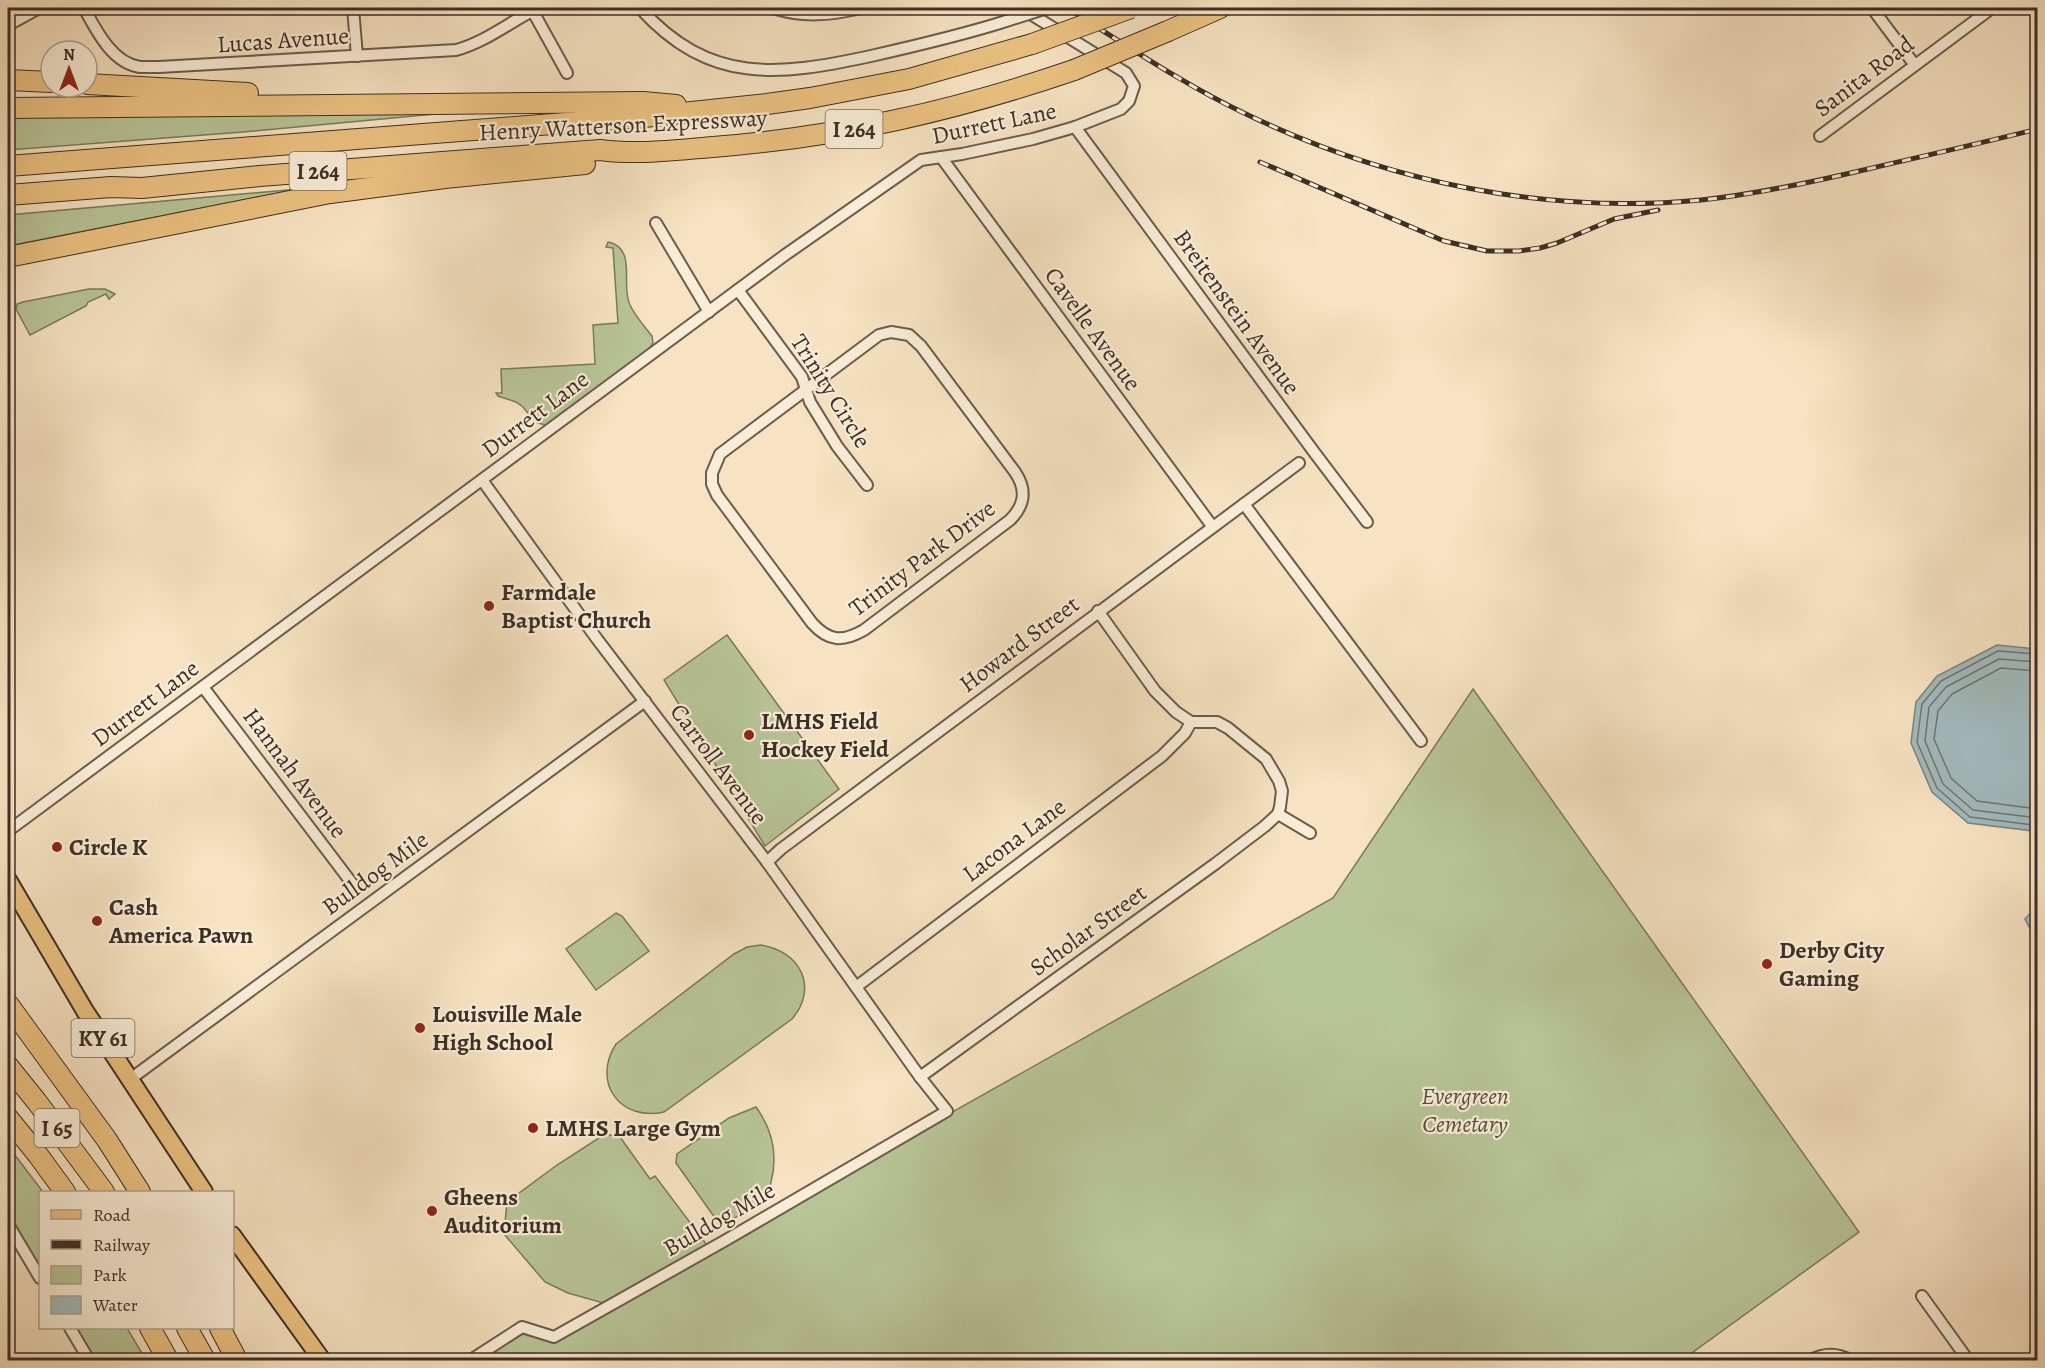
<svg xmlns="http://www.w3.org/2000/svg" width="2045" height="1368" font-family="Alegreya,serif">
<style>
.green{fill:#b8c598;stroke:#7a7a5e;stroke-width:1.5}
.water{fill:#a2bbbe;stroke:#7a8381;stroke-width:1.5}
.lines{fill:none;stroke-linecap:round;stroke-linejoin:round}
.shore{stroke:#707572;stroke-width:1.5}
.street-casing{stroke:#6c5c4c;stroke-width:14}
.primary-casing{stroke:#3d2f25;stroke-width:20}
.highway-casing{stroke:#3d2f25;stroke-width:22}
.street{stroke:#faedd8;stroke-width:10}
.primary{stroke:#ecc282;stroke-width:16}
.highway{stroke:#ecc282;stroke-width:20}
.rail-casing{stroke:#3d2f25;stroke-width:5}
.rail{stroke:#faedd8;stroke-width:3;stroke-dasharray:9;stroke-linecap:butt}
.street-bridge-casing{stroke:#6c5c4c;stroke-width:14;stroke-linecap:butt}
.highway-bridge-casing{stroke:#3d2f25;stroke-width:22;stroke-linecap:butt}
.street-bridge{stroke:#faedd8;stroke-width:10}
.highway-bridge{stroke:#ecc282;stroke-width:20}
.poi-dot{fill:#8f2418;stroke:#faedd8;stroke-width:2}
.labels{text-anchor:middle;stroke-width:4.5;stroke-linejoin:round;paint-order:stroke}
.shield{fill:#faedd8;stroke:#76685b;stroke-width:1.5}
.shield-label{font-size:22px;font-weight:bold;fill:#3d2f25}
.street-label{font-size:24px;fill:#3d2f25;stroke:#faedd8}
.poi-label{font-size:24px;font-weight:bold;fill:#3d2f25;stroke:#faedd8;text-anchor:start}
.park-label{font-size:24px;font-style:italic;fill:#564d3c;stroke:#faedd8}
</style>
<rect width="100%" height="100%" fill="#f7e3c3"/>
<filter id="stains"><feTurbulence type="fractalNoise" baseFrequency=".00333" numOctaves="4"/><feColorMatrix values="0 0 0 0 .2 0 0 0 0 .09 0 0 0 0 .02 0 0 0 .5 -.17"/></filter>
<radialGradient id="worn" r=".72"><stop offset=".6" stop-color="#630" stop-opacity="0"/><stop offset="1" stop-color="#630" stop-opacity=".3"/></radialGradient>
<!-- green -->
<g class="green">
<polygon points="457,112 243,132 8,150 8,115"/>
<polygon points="299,189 8,246 8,215"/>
<path d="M608,242C638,248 620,286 630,305C635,316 645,327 652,336L653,343L649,349L545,425L535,422L523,407L516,402L498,396L496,393H502L501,369L595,364L593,325L618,323L613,248L606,247Z"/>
<polygon points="89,289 105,289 115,294 109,299 106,294 88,302 86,306 30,335 16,309 17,304 23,302"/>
<polygon points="727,635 839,789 765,846 664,680"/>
<polygon points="1473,689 1859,1232 1682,1360 471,1360 522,1327 554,1336 1333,898"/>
<polygon points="616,913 622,916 649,951 596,990 566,949"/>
<path d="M761,945C800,951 819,987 792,1019L664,1112C621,1122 591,1083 616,1044L734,954L747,947Z"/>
<path d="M756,1107C772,1129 778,1155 771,1182C770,1188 768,1196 764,1200C757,1208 730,1220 720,1225L676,1163L677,1154L729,1118Z"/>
<polygon points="605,1134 620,1137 650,1179 655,1176 707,1245 607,1304 568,1293 545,1282 504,1234 507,1202 557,1165"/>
<polygon points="8,1146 43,1192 40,1192 40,1268 8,1215"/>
<polygon points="76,1328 127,1328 146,1360 95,1360"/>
</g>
<!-- water -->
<g class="water">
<polygon points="1997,645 2037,649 2037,841 2033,831 1968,823 1932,792 1911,743 1916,702 1937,676"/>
<polygon points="2037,906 2037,942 2025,919"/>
</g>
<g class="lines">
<!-- shore -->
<g class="shore">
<polyline points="2038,654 1998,651 1941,681 1922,704 1917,742 1937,788 1970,817 2033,825 2038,827"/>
<polyline points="2038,662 1999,659 1946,687 1929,707 1925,741 1943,784 1973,810 2038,818"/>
<polyline points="2038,671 2001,668 1952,694 1938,711 1934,739 1951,778 1977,801 2038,809"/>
</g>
<!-- street casing -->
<g class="street-casing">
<g id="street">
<path d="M84,8C96,30 112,63 140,67C146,67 153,67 159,67L456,50C486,42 511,21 538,8"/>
<polyline points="353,8 357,56"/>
<polyline points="531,8 567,73"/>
<path d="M640,8C709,85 779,76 871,56C915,46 958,36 1000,23"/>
<path d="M773,8C804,18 830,15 861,8"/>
<polyline points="1872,8 1914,64"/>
<polyline points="8,25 39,8"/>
<polyline points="1075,127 1314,452 1367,522"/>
<polyline points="1820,136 1992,8"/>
<polyline points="941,157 1212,526"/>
<polyline points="656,223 709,312"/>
<polyline points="738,290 802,377 810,402 837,446 867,485"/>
<path d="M891,332L909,335L921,346L1015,472C1027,490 1025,505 1010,520L864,630C843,642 829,642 812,623L717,495L712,484V473L720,454L879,335Z"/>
<polyline points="1244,504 1421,741"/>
<polyline points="203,687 354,886"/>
<polyline points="1278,814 1310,833"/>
<polyline points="8,831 785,255 921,160 962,154 1033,139 1075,127 1121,109 1129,101 1134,86 1126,73 1021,8"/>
<polyline points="767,862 781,849 1299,463"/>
<polyline points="856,987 1162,756 1185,733 1191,722"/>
<polyline points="920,1077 1215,864 1265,826 1278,814 1280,807 1282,791 1279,781 1266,759 1228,728 1217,722 1191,722 1176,712 1155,691 1098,611"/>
<polyline points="129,1080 645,701"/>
<polyline points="8,1224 40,1278"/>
<polyline points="1922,1296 1968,1360"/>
<polyline points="70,1328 89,1360"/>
<polyline points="471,1360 522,1327 554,1337 726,1240 947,1111 920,1077 767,862 597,639 482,480"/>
<path d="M1811,1360C1824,1353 1837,1353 1850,1360"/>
</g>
</g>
<!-- primary casing -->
<g class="primary-casing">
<g id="primary">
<polyline points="8,880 85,1011 204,1192"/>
<polyline points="232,1235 322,1360"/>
</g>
</g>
<!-- highway casing -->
<g class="highway-casing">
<g id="highway">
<polyline points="1168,31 1220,8"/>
<polyline points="8,80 51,82"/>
<polyline points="87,84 248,93"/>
<polyline points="8,108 643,102 676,105"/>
<polyline points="8,166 644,117 767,104 810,98 909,79 1032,44"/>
<path d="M8,195L111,187L142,188L260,176L600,150C638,155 675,150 713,147C840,137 954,111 1074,70"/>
<polyline points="8,257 330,193 445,178 585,164"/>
<polyline points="8,1004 107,1140 140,1192"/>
<polyline points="8,1066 37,1102 104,1192"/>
<polyline points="8,1118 38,1155 65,1192"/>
<polyline points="150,1328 168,1360"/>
<polyline points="187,1328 205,1360"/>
<polyline points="220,1328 237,1360"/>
</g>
</g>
<!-- street -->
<use href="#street" class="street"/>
<!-- primary -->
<use href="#primary" class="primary"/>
<!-- highway -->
<use href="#highway" class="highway"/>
<!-- rail casing -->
<g class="rail-casing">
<g id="rail">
<path d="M1067,8C1126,45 1184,85 1248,115C1388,182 1546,215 1701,200C1757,194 1813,182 1868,169C1924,156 1981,143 2038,129"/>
<polyline points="1260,162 1444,241 1487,251 1519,251 1540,248 1557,243 1614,219 1658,210"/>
</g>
</g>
<!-- rail -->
<use href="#rail" class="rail"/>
<!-- street-bridge casing -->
<g class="street-bridge-casing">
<polyline id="street-bridge" points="1000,23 1047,8"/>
</g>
<!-- highway-bridge casing -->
<g class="highway-bridge-casing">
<g id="highway-bridge">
<polyline points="1032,44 1131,8"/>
<polyline points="1074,70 1168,31"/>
</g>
</g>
<!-- street-bridge -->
<use href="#street-bridge" class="street-bridge"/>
<!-- highway-bridge -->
<use href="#highway-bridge" class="highway-bridge"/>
</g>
<!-- markers -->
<g class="poi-dot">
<circle cx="489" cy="606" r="6"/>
<circle cx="749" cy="735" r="6"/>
<circle cx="57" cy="847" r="6"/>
<circle cx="97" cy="921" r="6"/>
<circle cx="1767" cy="964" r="6"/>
<circle cx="420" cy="1028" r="6"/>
<circle cx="533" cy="1128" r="6"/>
<circle cx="432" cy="1211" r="6"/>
</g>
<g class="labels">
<!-- shield labels -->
<g class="shield">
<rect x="825.5" y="110" width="57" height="38" rx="4.5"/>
<rect x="289.5" y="152" width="57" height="38" rx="4.5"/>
<rect x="71.5" y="1019" width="63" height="38" rx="4.5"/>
<rect x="34.5" y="1109" width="45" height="38" rx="4.5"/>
</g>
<g class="shield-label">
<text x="854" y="137">I 264</text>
<text x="318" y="179">I 264</text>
<text x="103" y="1046">KY 61</text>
<text x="57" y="1136">I 65</text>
</g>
<!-- street labels -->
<g class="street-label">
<text transform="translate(283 40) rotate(-4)" y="8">Lucas Avenue</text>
<text transform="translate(1864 76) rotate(-37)" y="8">Sanita Road</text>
<text transform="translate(994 123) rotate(-12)" y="8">Durrett Lane</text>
<text transform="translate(623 125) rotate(-3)" y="8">Henry Watterson Expressway</text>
<text transform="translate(1237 312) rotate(54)" y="8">Breitenstein Avenue</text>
<text transform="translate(1093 329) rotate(54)" y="8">Cavelle Avenue</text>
<text transform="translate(831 391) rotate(58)" y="8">Trinity Circle</text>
<text transform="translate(535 414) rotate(-37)" y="8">Durrett Lane</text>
<text transform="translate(922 558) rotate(-37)" y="8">Trinity Park Drive</text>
<text transform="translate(1019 644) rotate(-37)" y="8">Howard Street</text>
<text transform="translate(145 703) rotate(-37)" y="8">Durrett Lane</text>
<text transform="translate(719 764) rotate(53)" y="8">Carroll Avenue</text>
<text transform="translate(295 773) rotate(53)" y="8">Hannah Avenue</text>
<text transform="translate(1014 840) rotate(-37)" y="8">Lacona Lane</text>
<text transform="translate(375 873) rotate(-36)" y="8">Bulldog Mile</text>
<text transform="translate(1088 930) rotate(-36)" y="8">Scholar Street</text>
<text transform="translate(719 1219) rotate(-30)" y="8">Bulldog Mile</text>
</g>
<!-- poi labels -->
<g class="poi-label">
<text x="501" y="600">Farmdale<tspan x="501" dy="28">Baptist Church</tspan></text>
<text x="761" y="729">LMHS Field<tspan x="761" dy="28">Hockey Field</tspan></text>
<text x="69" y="855">Circle K</text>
<text x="109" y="915">Cash<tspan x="109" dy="28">America Pawn</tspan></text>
<text x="1779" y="958">Derby City<tspan x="1779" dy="28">Gaming</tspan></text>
<text x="432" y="1022">Louisville Male<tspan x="432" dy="28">High School</tspan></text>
<text x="545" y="1136">LMHS Large Gym</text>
<text x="444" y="1205">Gheens<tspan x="444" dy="28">Auditorium</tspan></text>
</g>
<!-- park labels -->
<g class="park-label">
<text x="1465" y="1104">Evergreen<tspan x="1465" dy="28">Cemetary</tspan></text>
</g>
</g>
<!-- margin -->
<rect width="2045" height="1368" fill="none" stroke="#f7e3c3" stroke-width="30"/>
<rect x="9" y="9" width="2027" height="1350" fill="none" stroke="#3d2f25" stroke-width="3"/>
<rect x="15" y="15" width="2015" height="1338" fill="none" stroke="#3d2f25" stroke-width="1.5"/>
<!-- legend -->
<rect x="39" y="1191" width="195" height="138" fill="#faedd8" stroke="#aea190" stroke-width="1.5"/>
<rect x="51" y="1210" width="30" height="9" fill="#ecc282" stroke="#aea190" stroke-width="1.5"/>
<text x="93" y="1221" font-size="18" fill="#3d2f25">Road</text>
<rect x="51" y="1240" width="30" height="9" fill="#3d2f25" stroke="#aea190" stroke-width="1.5"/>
<text x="93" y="1251" font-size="18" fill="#3d2f25">Railway</text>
<rect x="51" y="1266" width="30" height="18" fill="#b8c598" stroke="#aea190" stroke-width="1.5"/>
<text x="93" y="1281" font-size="18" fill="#3d2f25">Park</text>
<rect x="51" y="1296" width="30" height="18" fill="#a2bbbe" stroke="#aea190" stroke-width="1.5"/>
<text x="93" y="1311" font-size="18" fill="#3d2f25">Water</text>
<!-- north arrow -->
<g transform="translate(69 69)"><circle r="28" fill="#faedd8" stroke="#aea190" stroke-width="1.5"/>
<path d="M0-4.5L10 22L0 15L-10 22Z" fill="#8f2418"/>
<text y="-9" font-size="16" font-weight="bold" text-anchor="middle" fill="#3d2f25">N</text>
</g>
<rect width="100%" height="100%" filter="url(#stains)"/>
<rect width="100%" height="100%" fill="url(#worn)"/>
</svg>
